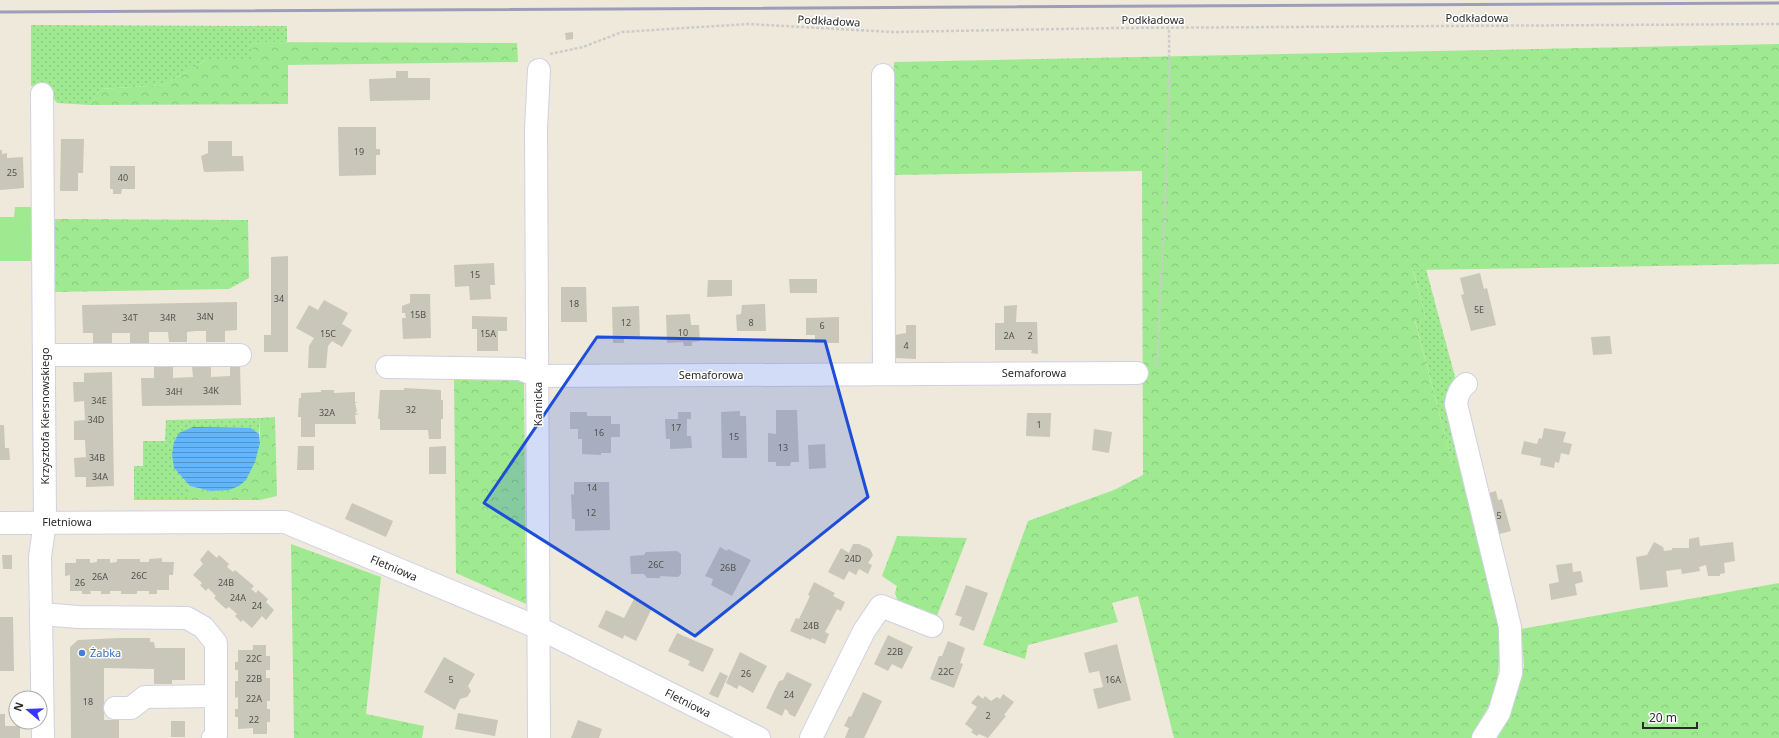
<svg xmlns="http://www.w3.org/2000/svg" width="1779" height="738" font-family="'Noto Sans',sans-serif">
<style>
.grass{fill:url(#grass-dots)}
.forest{fill:url(#forest-crowns)}
.park{fill:#9fea91}
.water{fill:url(#water-rules)}
.building{fill:#c9c6ba}
.lines{fill:none;stroke-linecap:round;stroke-linejoin:round}
.minor-casing{stroke:#d0d0e5;stroke-width:24}
.path{stroke:#ccc;stroke-width:2.5;stroke-dasharray:3 2;stroke-linecap:butt}
.minor{stroke:#fff;stroke-width:22}
.rail{stroke:#9e9db7;stroke-width:3}
.marked{fill:#1d4ed8;fill-opacity:0.2;stroke:#1d4ed8;stroke-width:3;stroke-linejoin:round}
.shop-dot{fill:#3f7fe0;stroke:#fff;stroke-width:1.5}
.labels{text-anchor:middle;stroke-width:3;stroke-linejoin:round;paint-order:stroke}
.number-label{font-size:9px;fill:#52514e}
.street-label{font-size:11px;fill:#2a2a2a;stroke:#fff}
.shop-label{font-size:11px;fill:#366cbe;stroke:#fff;text-anchor:start}
</style>
<defs>
<pattern id="grass-dots" width="8" height="8" patternUnits="userSpaceOnUse"><rect width="8" height="8" fill="#9fea91"/><path d="M2 2h.1M6 6h.1" fill="none" stroke="#89c97d" stroke-width="1.8" stroke-linecap="round"/></pattern>
<pattern id="forest-crowns" width="20" height="18" patternUnits="userSpaceOnUse"><rect width="20" height="18" fill="#9fea91"/><path d="M2 6a3 3 0 1 1 6 0M12 15a3 3 0 1 1 6 0" fill="none" stroke="#89c97d"/></pattern>
<pattern id="water-rules" width="6" height="5" patternUnits="userSpaceOnUse"><rect width="6" height="5" fill="#62b6fb"/><path d="M0 2.5h6" fill="none" stroke="#5194cb"/></pattern>
</defs>
<rect width="100%" height="100%" fill="#eee9db"/>
<!-- grass -->
<g class="grass">
<polygon points="31,25 287,26 287,42 253,42 254,60 206,60 164,85 100,89 90,105 57,103 45,87 31,86"/>
<polygon points="1413,269 1426,269 1458,388 1464,465 1453,466 1415,320 1426,319"/>
<polygon points="260,418 259,434 251,428 174,468 190,486 187,490 187,500 134,500 134,466 143,466 143,441 165,441 166,420"/>
</g>
<!-- forest -->
<g class="forest">
<polygon points="253,42 517,43 518,62 288,65 288,104 90,105 100,89 164,85 206,60 253,60"/>
<polygon points="1779,44 1779,264 1413,270 1426,319 1415,321 1453,466 1464,465 1498,607 1500,648 1497,688 1473,738 1174,738 1138,596 1112,603 1118,622 1028,645 1025,659 983,645 1028,521 1114,490 1143,475 1142,171 891,175 894,62"/>
<polygon points="55,219 248,220 249,278 229,289 54,292"/>
<polygon points="524,377 526,604 456,573 454,378"/>
<polygon points="275,417 277,496 260,500 187,500 187,490 190,486 210,490 260,443 260,418"/>
<polygon points="897,536 967,538 937,616 898,602 895,593 897,586 882,576"/>
<polygon points="291,544 381,577 366,714 424,726 422,738 294,738"/>
<polygon points="1779,583 1779,738 1496,738 1513,704 1524,667 1521,629"/>
</g>
<!-- park -->
<polygon class="park" points="15,207 31,207 31,261 0,261 0,217 14,217"/>
<!-- water -->
<polygon class="water" points="193,427 251,428 259,434 260,443 255,462 246,480 239,486 229,490 211,491 190,486 174,468 172,454 174,442 179,433"/>
<!-- building -->
<g class="building">
<polygon points="573,32 573,39 566,40 565,33"/>
<polygon points="396,71 408,71 408,78 430,78 430,100 370,101 369,79 396,78"/>
<polygon points="338,127 376,127 376,149 380,149 380,155 376,155 376,175 339,176"/>
<polygon points="61,139 84,139 83,173 78,173 78,191 60,191"/>
<polygon points="208,141 232,141 232,156 243,156 244,171 204,172 201,156 208,153"/>
<polygon points="0,150 2,150 2,154 7,153 7,158 23,157 24,188 0,190"/>
<polygon points="110,166 135,166 135,189 122,189 121,194 113,194 113,189 110,189"/>
<polygon points="288,256 288,352 264,352 264,335 271,335 271,257"/>
<polygon points="494,263 495,285 490,285 491,299 470,300 469,286 455,287 454,265"/>
<polygon points="1480,273 1484,289 1487,288 1496,325 1471,331 1461,295 1464,294 1460,278"/>
<polygon points="789,279 817,279 817,293 790,293"/>
<polygon points="708,280 732,280 732,296 707,297"/>
<polygon points="561,287 586,287 587,322 561,322"/>
<polygon points="410,294 430,294 431,338 403,339 402,318 406,318 405,313 402,313 402,306 410,303"/>
<polygon points="324,300 348,313 342,324 352,330 342,347 332,341 328,346 326,368 308,368 309,346 314,338 296,328 309,305 318,310"/>
<polygon points="237,302 237,330 225,331 225,342 206,342 206,331 196,331 187,332 187,342 169,342 168,332 149,332 149,343 130,343 130,333 112,333 112,343 93,344 93,333 83,333 82,305"/>
<polygon points="765,304 766,331 737,331 736,315 741,314 742,305"/>
<polygon points="1017,305 1016,322 1037,322 1038,354 1031,353 1032,350 995,350 995,323 1004,323 1004,306"/>
<polygon points="639,306 640,338 624,338 624,343 613,343 612,307"/>
<polygon points="690,314 691,325 699,325 700,341 692,342 692,346 684,346 683,342 667,343 666,315"/>
<polygon points="472,316 507,317 507,331 498,331 498,351 477,351 477,329 472,329"/>
<polygon points="839,317 839,343 815,343 815,335 806,335 806,318"/>
<polygon points="906,325 916,325 916,359 895,358 895,335 906,333"/>
<polygon points="1610,336 1612,354 1593,355 1591,337"/>
<polygon points="211,366 211,377 230,376 230,366 240,366 241,405 142,406 141,378 154,378 154,367 173,367 173,378 193,377 192,367"/>
<polygon points="112,372 114,486 86,487 86,477 75,477 74,458 86,457 85,440 74,440 74,421 85,420 84,401 74,402 73,382 84,382 84,373"/>
<polygon points="404,388 441,390 441,400 443,400 443,419 441,419 441,439 429,439 428,430 380,430 380,419 378,419 380,390 404,390"/>
<polygon points="321,390 334,390 334,393 355,392 355,402 359,403 355,403 357,411 355,413 359,414 355,415 356,424 315,424 315,437 301,437 301,417 298,417 299,398 301,398 301,393 321,392"/>
<polygon points="776,410 797,410 799,462 791,462 790,466 776,466 776,462 768,462 768,433 776,434"/>
<polygon points="740,411 740,416 746,416 747,458 722,458 721,412"/>
<polygon points="570,412 587,412 587,416 611,416 611,424 620,424 620,437 611,437 611,453 601,453 601,455 582,454 582,439 578,439 578,429 570,429"/>
<polygon points="678,412 691,412 691,419 687,419 687,436 691,436 692,448 670,449 670,439 666,439 665,419 678,419"/>
<polygon points="1027,413 1051,413 1050,437 1026,436"/>
<polygon points="0,425 4,425 5,448 9,448 10,460 0,460"/>
<polygon points="1544,428 1566,432 1563,442 1572,444 1569,455 1561,453 1559,463 1555,462 1554,468 1540,465 1541,458 1521,454 1524,441 1537,444 1539,438 1542,439"/>
<polygon points="1094,429 1112,432 1109,453 1092,450"/>
<polygon points="825,444 826,468 809,469 808,445"/>
<polygon points="298,446 314,446 314,470 297,470"/>
<polygon points="446,446 446,474 429,474 429,447"/>
<polygon points="574,482 609,482 610,530 575,531 575,519 572,519 571,494 574,495"/>
<polygon points="1496,491 1498,500 1502,499 1511,531 1496,535 1485,494"/>
<polygon points="352,503 393,521 386,537 345,519"/>
<polygon points="1699,537 1700,546 1733,542 1735,561 1724,563 1725,573 1720,574 1720,576 1708,576 1706,565 1699,567 1700,571 1682,574 1681,569 1666,571 1668,587 1640,590 1636,557 1647,555 1654,542 1663,547 1664,551 1672,550 1672,548 1689,548 1689,539"/>
<polygon points="853,544 859,544 870,549 873,555 868,563 872,565 868,574 859,569 856,575 849,571 844,580 828,572 841,548 849,553"/>
<polygon points="720,547 727,551 728,549 751,560 732,596 711,585 713,579 705,576"/>
<polygon points="208,550 217,558 219,555 229,564 227,567 233,572 235,570 254,586 251,589 256,593 258,590 268,599 266,602 274,610 266,620 262,616 252,628 243,620 241,622 235,616 237,614 229,607 226,609 214,598 216,596 208,588 206,591 200,585 202,583 193,575 203,564 200,560"/>
<polygon points="677,551 681,554 681,574 678,577 660,576 660,578 647,578 644,574 631,574 630,556 644,555 646,552"/>
<polygon points="2,555 12,555 12,569 3,569"/>
<polygon points="162,558 162,562 174,562 173,575 169,575 169,590 157,590 157,594 149,594 149,591 137,591 137,594 121,594 121,591 110,591 110,594 101,594 101,591 90,591 91,594 82,594 82,591 70,591 70,575 65,576 65,563 76,563 76,559 90,559 90,563 97,562 97,559 110,559 110,563 117,562 117,559 140,559 140,562 149,562 149,559"/>
<polygon points="1572,563 1573,572 1581,571 1583,582 1575,584 1577,595 1551,600 1549,584 1559,582 1556,565"/>
<polygon points="814,582 835,593 833,596 845,602 841,611 837,609 831,621 825,632 829,634 825,644 812,638 811,640 790,631 796,618 799,619 810,596 808,595"/>
<polygon points="966,585 988,593 974,631 959,625 962,617 955,615"/>
<polygon points="634,599 652,608 636,641 624,635 623,639 598,627 606,610 624,618"/>
<polygon points="0,617 13,617 14,671 0,671"/>
<polygon points="677,633 714,649 703,672 688,665 690,661 668,651"/>
<polygon points="888,635 913,647 902,669 892,664 888,671 874,664"/>
<polygon points="119,638 150,638 150,642 154,642 155,648 185,648 185,680 172,680 172,684 154,684 154,669 104,668 104,720 119,720 119,738 71,738 70,647 78,640"/>
<polygon points="948,641 965,648 960,663 963,664 954,688 930,679 939,656 942,656"/>
<polygon points="1117,644 1131,700 1098,709 1093,689 1103,687 1099,671 1089,673 1084,653"/>
<polygon points="253,645 266,645 266,656 270,656 270,670 266,670 266,678 270,678 270,701 267,701 267,709 270,709 270,722 267,722 267,734 253,734 253,728 238,729 238,717 235,717 235,709 238,709 238,697 235,698 235,681 238,681 238,670 235,670 235,662 238,662 238,650 253,650"/>
<polygon points="740,652 767,666 753,693 739,685 737,689 726,683"/>
<polygon points="444,657 475,674 468,686 471,691 467,697 460,699 455,710 424,692"/>
<polygon points="720,672 728,676 718,698 709,694"/>
<polygon points="787,672 812,684 795,717 789,714 788,711 785,709 782,716 766,708 779,681 783,680"/>
<polygon points="863,692 882,701 864,738 845,738 849,728 844,726 849,716 851,717"/>
<polygon points="1003,694 1014,702 1004,715 1006,716 988,738 979,734 977,736 971,732 973,730 965,724 977,707 971,703 978,695 983,699 985,696 991,701 997,697 1000,699"/>
<polygon points="458,713 498,720 495,736 455,729"/>
<polygon points="0,714 5,714 5,726 20,726 20,738 0,738"/>
<polygon points="578,720 602,729 599,738 571,738"/>
<rect x="171" y="721" width="14" height="16"/>
</g>
<g class="lines">
<!-- minor casing -->
<g class="minor-casing">
<g id="minor">
<polyline points="883,75 884,374"/>
<polyline points="42,94 45,522 40,557 43,738"/>
<polyline points="45,355 240,355"/>
<polyline points="387,367 520,369 538,376 1137,373"/>
<path d="M1466,384C1459,389 1457,396 1456,404L1510,627L1511,673L1499,713L1483,738"/>
<polyline points="0,523 285,522 539,628 759,738"/>
<polyline points="41,614 78,617 187,618 203,627 216,643 216,735 213,738"/>
<polyline points="115,708 131,708 145,697 216,696"/>
<polyline points="539,738 536,129 539,70"/>
<polyline points="811,738 864,631 881,606 932,626"/>
</g>
</g>
<!-- path -->
<g class="path">
<polyline points="550,54 583,47 622,32 748,24 892,32 1117,28 1779,24"/>
<path d="M1155,367L1157,364C1162,252 1170,140 1169,28"/>
</g>
<!-- minor -->
<use href="#minor" class="minor"/>
<!-- rail -->
<polyline class="rail" points="0,12 1779,3"/>
</g>
<!-- marked area -->
<path class="marked" d="M597,337L825,341L868,497L695,636L484,503Z"/>
<!-- markers -->
<circle class="shop-dot" cx="82" cy="653" r="4"/>
<g class="labels">
<!-- number labels -->
<g class="number-label">
<text x="359" y="155">19</text>
<text x="12" y="176">25</text>
<text x="123" y="181">40</text>
<text x="475" y="278">15</text>
<text x="279" y="302">34</text>
<text x="574" y="307">18</text>
<text x="1479" y="313">5E</text>
<text x="418" y="318">15B</text>
<text x="205" y="320">34N</text>
<text x="130" y="321">34T</text>
<text x="168" y="321">34R</text>
<text x="626" y="326">12</text>
<text x="751" y="326">8</text>
<text x="822" y="329">6</text>
<text x="683" y="336">10</text>
<text x="328" y="337">15C</text>
<text x="488" y="337">15A</text>
<text x="1009" y="339">2A</text>
<text x="1030" y="339">2</text>
<text x="906" y="349">4</text>
<text x="211" y="394">34K</text>
<text x="174" y="395">34H</text>
<text x="99" y="404">34E</text>
<text x="411" y="413">32</text>
<text x="327" y="416">32A</text>
<text x="96" y="423">34D</text>
<text x="1039" y="428">1</text>
<text x="676" y="431">17</text>
<text x="599" y="436">16</text>
<text x="734" y="440">15</text>
<text x="783" y="451">13</text>
<text x="97" y="461">34B</text>
<text x="100" y="480">34A</text>
<text x="592" y="491">14</text>
<text x="591" y="516">12</text>
<text x="1499" y="519">5</text>
<text x="853" y="562">24D</text>
<text x="656" y="568">26C</text>
<text x="728" y="571">26B</text>
<text x="139" y="579">26C</text>
<text x="100" y="580">26A</text>
<text x="80" y="586">26</text>
<text x="226" y="586">24B</text>
<text x="238" y="601">24A</text>
<text x="257" y="609">24</text>
<text x="811" y="629">24B</text>
<text x="895" y="655">22B</text>
<text x="254" y="662">22C</text>
<text x="946" y="675">22C</text>
<text x="746" y="677">26</text>
<text x="254" y="682">22B</text>
<text x="451" y="683">5</text>
<text x="1113" y="683">16A</text>
<text x="789" y="698">24</text>
<text x="254" y="702">22A</text>
<text x="88" y="705">18</text>
<text x="988" y="719">2</text>
<text x="254" y="723">22</text>
</g>
<!-- street labels -->
<g class="street-label">
<text x="1477" y="22">Podkładowa</text>
<text x="1153" y="24">Podkładowa</text>
<text transform="translate(829 21) rotate(3)" y="4">Podkładowa</text>
<text x="1034" y="377">Semaforowa</text>
<text x="711" y="379">Semaforowa</text>
<text transform="translate(538 404) rotate(-90)" y="4">Karnicka</text>
<text transform="translate(45 416) rotate(-90)" y="4">Krzysztofa Kiersnowskiego</text>
<text x="67" y="526">Fletniowa</text>
<text transform="translate(394 568) rotate(23)" y="4">Fletniowa</text>
<text transform="translate(688 703) rotate(27)" y="4">Fletniowa</text>
</g>
<!-- shop labels -->
<g class="shop-label">
<text x="90" y="657">Żabka</text>
</g>
</g>
<!-- north arrow -->
<g transform="translate(28 710) rotate(289)"><circle r="19" fill="#ffffff" stroke="#aaaaaa"/>
<path d="M0-3L7 15L0 10L-7 15Z" fill="#3636ff"/>
<text y="-6" font-size="11" font-weight="bold" text-anchor="middle" fill="#2a2a2a">N</text>
</g>
<!-- scale -->
<path d="M1643 722v6h54v-6" fill="none" stroke="#2a2a2a" stroke-width="2"/>
<text x="1649" y="722" font-size="12" fill="#2a2a2a" stroke="#ffffff" stroke-width="3" paint-order="stroke">20 m</text>
</svg>
